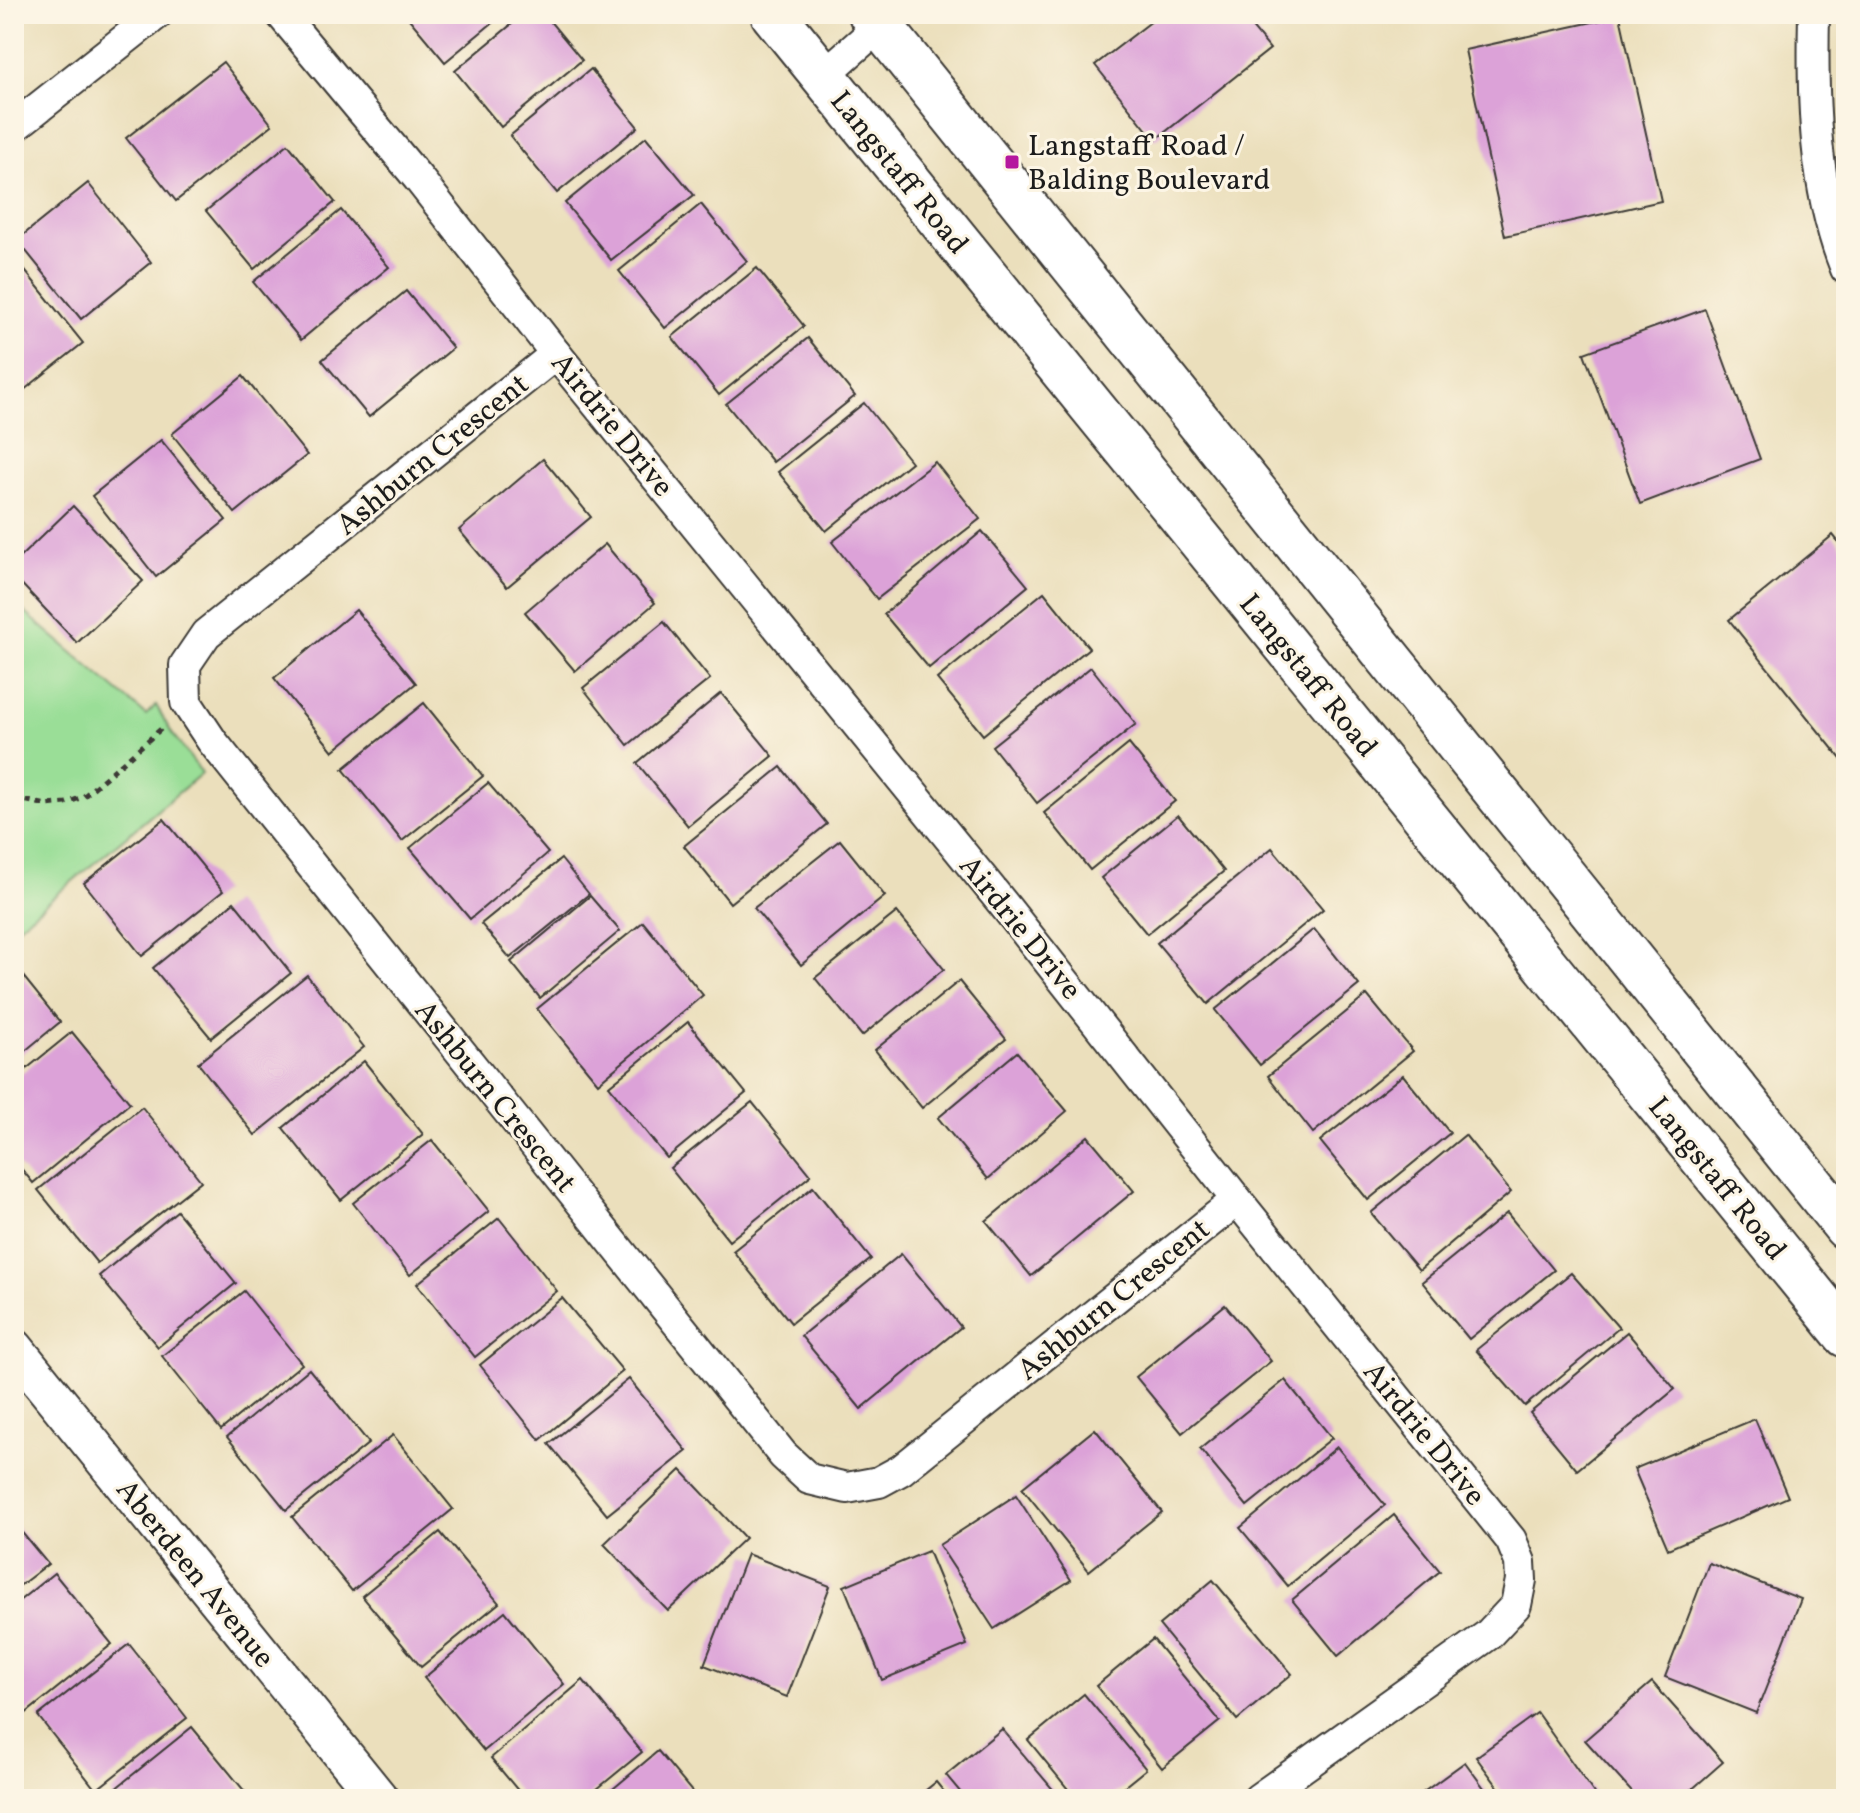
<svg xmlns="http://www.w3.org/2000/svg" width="1860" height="1813" font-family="Vollkorn,serif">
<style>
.green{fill:#9ade97;stroke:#5b7d5a;stroke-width:2}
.building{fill:#dca2d8}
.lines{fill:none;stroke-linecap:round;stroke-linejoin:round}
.minor-casing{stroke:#3b3934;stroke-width:34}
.tertiary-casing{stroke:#3b3934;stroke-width:42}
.secondary-casing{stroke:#3b3934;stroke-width:48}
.path{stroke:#3b3934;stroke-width:5;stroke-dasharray:6 6;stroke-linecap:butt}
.minor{stroke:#fff;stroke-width:30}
.tertiary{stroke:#fff;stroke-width:38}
.secondary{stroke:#fff;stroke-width:44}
.poi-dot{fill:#b5179e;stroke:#fcf5e5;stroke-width:3}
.labels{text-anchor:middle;stroke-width:6;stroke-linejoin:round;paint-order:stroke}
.poi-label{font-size:30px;fill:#1c1c1c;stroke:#fcf5e5;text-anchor:start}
.street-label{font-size:30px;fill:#1c1c1c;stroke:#fcf5e5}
</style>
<rect width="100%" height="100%" fill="#fcf5e5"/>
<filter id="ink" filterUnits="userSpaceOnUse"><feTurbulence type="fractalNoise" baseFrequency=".0125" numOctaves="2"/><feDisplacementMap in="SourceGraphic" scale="16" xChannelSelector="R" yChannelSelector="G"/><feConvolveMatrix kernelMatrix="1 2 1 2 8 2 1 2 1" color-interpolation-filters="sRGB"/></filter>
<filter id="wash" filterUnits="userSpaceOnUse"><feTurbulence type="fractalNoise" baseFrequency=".006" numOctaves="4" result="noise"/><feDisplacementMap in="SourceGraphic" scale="32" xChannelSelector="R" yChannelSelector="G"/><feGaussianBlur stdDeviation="1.8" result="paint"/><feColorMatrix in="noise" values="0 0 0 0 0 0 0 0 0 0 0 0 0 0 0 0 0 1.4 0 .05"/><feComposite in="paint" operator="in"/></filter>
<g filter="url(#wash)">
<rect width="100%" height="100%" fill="#ebdfbc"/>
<!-- green -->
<polygon class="green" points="14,603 146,715 156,705 171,732 202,773 14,930"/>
<g id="blocks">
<!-- building -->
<g class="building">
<polygon points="405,14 503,14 445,62"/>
<polygon points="524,14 544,14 582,60 501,127 455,71"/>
<polygon points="1161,14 1241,14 1270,49 1155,140 1095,65"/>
<polygon points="1620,16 1661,201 1505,236 1465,50"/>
<polygon points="223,62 272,125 176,201 126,138"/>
<polygon points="591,69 638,127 557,193 510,136"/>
<polygon points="646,137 694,195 611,260 565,203"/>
<polygon points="288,144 335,202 254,269 206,211"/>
<polygon points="88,183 151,262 81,319 17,240"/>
<polygon points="701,204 747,261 665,328 619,271"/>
<polygon points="341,210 389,267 301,340 253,282"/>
<polygon points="14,257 83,343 14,398"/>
<polygon points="757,268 804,326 719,395 672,337"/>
<polygon points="406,291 453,348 369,417 322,360"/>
<polygon points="1705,309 1760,459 1640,504 1584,353"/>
<polygon points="808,338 855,396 773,462 726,404"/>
<polygon points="243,376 307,455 235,513 172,434"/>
<polygon points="864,403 911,462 826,531 778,472"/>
<polygon points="161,440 226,520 156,577 92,496"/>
<polygon points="543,459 591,517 507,587 459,530"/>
<polygon points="935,462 980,519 877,599 832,542"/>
<polygon points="73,506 143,581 77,643 14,576 14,563"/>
<polygon points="982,531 1028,586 929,668 884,614"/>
<polygon points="1833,535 1846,551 1846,755 1841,759 1729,620"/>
<polygon points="605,544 655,603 575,671 525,612"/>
<polygon points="1044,592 1089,648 983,735 937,679"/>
<polygon points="356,610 416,683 333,751 274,678"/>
<polygon points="664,622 710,679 628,745 583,688"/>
<polygon points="1091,667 1136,724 1037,803 992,746"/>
<polygon points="721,693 773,756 688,826 637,763"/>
<polygon points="424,703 483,776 402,841 343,769"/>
<polygon points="1129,744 1175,801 1090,870 1044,813"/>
<polygon points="781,767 827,824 730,903 684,846"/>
<polygon points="488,783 548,853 470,919 410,848"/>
<polygon points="1178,815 1224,871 1147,934 1101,878"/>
<polygon points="164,819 223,891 142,956 84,883"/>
<polygon points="840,840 885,896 801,965 754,908"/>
<polygon points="1272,848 1323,909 1208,1004 1157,943"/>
<polygon points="561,859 589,894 510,958 481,924"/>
<polygon points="590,896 620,931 540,998 511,962"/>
<polygon points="234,902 291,973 211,1038 153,968"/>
<polygon points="897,912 944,969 862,1036 815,978"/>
<polygon points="643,922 703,995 598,1083 537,1009"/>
<polygon points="1314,929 1359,985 1260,1065 1215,1010"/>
<polygon points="14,965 60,1022 14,1060"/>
<polygon points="307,975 364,1047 255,1135 198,1063"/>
<polygon points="959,981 1006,1039 922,1108 875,1050"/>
<polygon points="1367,995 1413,1051 1313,1133 1268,1076"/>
<polygon points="688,1022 746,1093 667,1158 609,1086"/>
<polygon points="72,1032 130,1103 33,1183 14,1160 14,1079"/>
<polygon points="1017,1052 1067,1111 988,1179 938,1118"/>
<polygon points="364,1061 423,1134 341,1200 283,1128"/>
<polygon points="1403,1075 1450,1133 1368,1200 1320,1141"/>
<polygon points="752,1102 811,1175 729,1241 670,1168"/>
<polygon points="142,1107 201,1181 97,1263 38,1190"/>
<polygon points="1465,1135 1511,1192 1419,1270 1371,1213"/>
<polygon points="1088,1136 1134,1191 1031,1276 986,1221"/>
<polygon points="432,1140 489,1211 410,1275 353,1203"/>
<polygon points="813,1187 871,1259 791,1323 733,1251"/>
<polygon points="177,1211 236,1283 158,1347 99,1276"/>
<polygon points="1507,1213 1554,1270 1469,1339 1422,1282"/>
<polygon points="499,1218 557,1291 475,1357 417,1284"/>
<polygon points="901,1254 961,1327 861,1409 801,1336"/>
<polygon points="1571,1273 1619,1328 1525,1406 1476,1350"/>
<polygon points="244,1291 302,1364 221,1430 162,1356"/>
<polygon points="562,1298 623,1371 540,1440 480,1365"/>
<polygon points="1225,1305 1271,1361 1182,1433 1136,1377"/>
<polygon points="1627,1332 1675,1389 1577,1470 1530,1413"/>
<polygon points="309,1369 369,1443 286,1510 227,1437"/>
<polygon points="629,1379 687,1451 607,1515 549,1444"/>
<polygon points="1285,1380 1332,1438 1247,1506 1200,1449"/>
<polygon points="1755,1419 1788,1497 1668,1549 1634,1469"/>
<polygon points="1095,1429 1162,1512 1089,1571 1022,1488"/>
<polygon points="393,1435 453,1509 352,1591 292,1517"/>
<polygon points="1337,1447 1385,1505 1288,1586 1240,1528"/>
<polygon points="681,1470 745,1538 668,1611 604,1544"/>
<polygon points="1016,1495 1071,1580 994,1629 939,1545"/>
<polygon points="1394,1515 1440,1571 1338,1656 1292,1600"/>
<polygon points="14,1523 48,1564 14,1590"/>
<polygon points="440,1532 499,1603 421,1667 362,1596"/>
<polygon points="928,1551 967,1645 882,1680 844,1586"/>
<polygon points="747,1554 830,1586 787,1697 704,1665"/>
<polygon points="1709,1563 1801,1599 1756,1713 1665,1677"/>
<polygon points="54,1573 112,1644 20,1718 14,1711 14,1605"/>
<polygon points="1213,1580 1292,1674 1237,1720 1159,1625"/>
<polygon points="505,1611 564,1684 484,1751 424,1678"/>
<polygon points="1153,1639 1220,1721 1162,1768 1096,1686"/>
<polygon points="129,1644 187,1718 96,1790 38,1716"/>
<polygon points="583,1680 642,1752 585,1799 525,1799 491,1758"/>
<polygon points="1652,1682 1723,1762 1681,1799 1638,1799 1585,1740"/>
<polygon points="1084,1694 1146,1769 1109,1799 1076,1799 1028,1740"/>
<polygon points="1537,1713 1598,1799 1507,1799 1476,1757"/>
<polygon points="192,1727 251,1799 114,1799 110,1793"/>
<polygon points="1002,1729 1061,1799 966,1799 946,1775"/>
<polygon points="658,1751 698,1799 601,1799"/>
<polygon points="1465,1762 1492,1799 1414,1799"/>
<polygon points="936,1782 950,1799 915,1799"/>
</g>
</g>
</g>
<g filter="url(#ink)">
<use href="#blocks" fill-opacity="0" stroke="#3b3934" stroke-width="2"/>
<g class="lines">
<!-- minor casing -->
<g class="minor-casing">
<g id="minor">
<polyline points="281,14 418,178 556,354 1004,905 1237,1200 1511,1540 1520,1562 1521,1580 1516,1605 1488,1635 1258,1799"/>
<path d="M1814,14C1812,100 1814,189 1846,269"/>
<polyline points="823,76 893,14"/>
<polyline points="14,127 157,14"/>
<polyline points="556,354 206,634 185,665 186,702 212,741 783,1455 809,1479 847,1488 879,1482 901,1470 1237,1200"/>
</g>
</g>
<!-- tertiary casing -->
<g class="tertiary-casing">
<polyline id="tertiary" points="14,1348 379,1799"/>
</g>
<!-- secondary casing -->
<g class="secondary-casing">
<g id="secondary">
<polyline points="773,14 1846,1335"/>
<polyline points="871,14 1846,1227"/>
</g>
</g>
<!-- path -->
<polyline class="path" points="14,798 47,805 66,803 83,797 161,729"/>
<!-- minor -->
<use href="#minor" class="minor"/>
<!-- tertiary -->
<use href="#tertiary" class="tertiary"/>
<!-- secondary -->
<use href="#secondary" class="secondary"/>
</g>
</g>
<!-- markers -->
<rect class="poi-dot" x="1004" y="154" width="16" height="16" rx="4"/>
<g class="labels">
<!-- poi labels -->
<g class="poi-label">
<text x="1028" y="155">Langstaff Road /<tspan x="1028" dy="34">Balding Boulevard</tspan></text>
</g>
<!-- street labels -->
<g class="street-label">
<text transform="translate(900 172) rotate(51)" y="10">Langstaff Road</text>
<text transform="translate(613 424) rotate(51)" y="10">Airdrie Drive</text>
<text transform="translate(432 454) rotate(-39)" y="10">Ashburn Crescent</text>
<text transform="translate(1309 675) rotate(51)" y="10">Langstaff Road</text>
<text transform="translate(1021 927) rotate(51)" y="10">Airdrie Drive</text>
<text transform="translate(496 1096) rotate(51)" y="10">Ashburn Crescent</text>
<text transform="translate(1718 1178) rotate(51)" y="10">Langstaff Road</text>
<text transform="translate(1113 1299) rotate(-39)" y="10">Ashburn Crescent</text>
<text transform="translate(1425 1433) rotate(51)" y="10">Airdrie Drive</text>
<text transform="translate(196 1573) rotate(51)" y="10">Aberdeen Avenue</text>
</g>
</g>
<!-- margin -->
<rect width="1860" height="1813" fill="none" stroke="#fcf5e5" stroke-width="48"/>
</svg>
